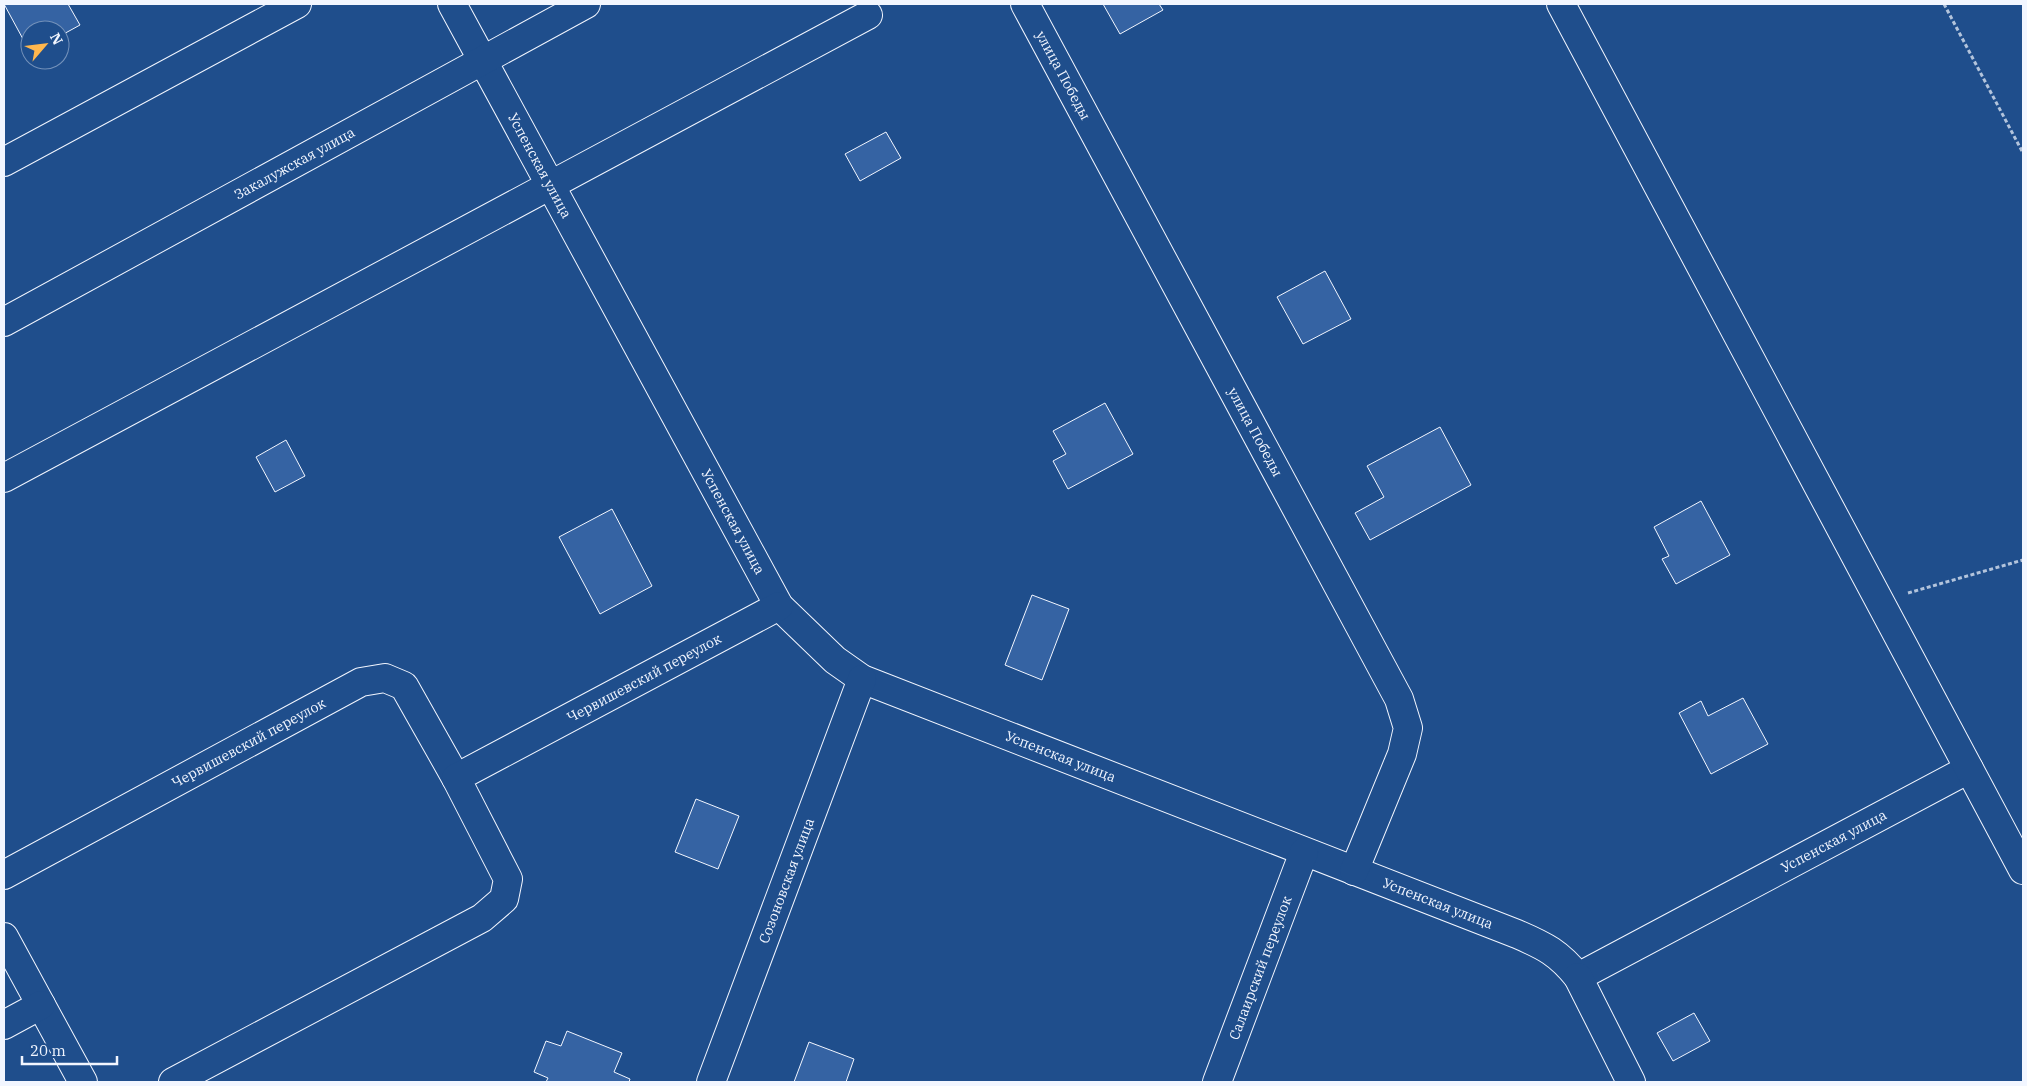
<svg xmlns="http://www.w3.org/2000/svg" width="2027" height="1086" font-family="'IBM Plex Serif',serif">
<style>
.building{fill:#3563a3;stroke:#f2f6ff}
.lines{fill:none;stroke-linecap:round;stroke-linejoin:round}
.minor-casing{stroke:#f2f6ff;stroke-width:30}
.path{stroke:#b3c4dc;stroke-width:3;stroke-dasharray:4 2.5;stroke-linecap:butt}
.minor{stroke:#1f4e8c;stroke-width:28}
.labels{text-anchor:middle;stroke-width:4;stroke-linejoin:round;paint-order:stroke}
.street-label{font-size:14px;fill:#f2f6ff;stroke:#1f4e8c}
</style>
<rect width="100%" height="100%" fill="#1f4e8c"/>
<!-- building -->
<g class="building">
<polygon points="4,4 68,4 80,25 60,36 60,30 30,30 30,52"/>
<polygon points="1103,4 1159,4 1163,10 1120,34"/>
<polygon points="886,132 901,158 860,181 845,154"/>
<polygon points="1325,271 1351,319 1303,344 1277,297"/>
<polygon points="1105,403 1133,454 1068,489 1053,461 1066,454 1053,431"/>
<polygon points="1440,427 1471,485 1370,540 1355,513 1384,497 1367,466"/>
<polygon points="286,440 305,476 275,492 256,457"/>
<polygon points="1701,501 1730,555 1676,584 1662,559 1669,556 1654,527"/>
<polygon points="612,509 652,586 600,614 559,537"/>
<polygon points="1032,595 1069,609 1042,680 1005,665"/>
<polygon points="1743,698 1768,744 1711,774 1679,713 1701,701 1708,716"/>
<polygon points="696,799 739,816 718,869 675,852"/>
<polygon points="1694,1013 1710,1041 1673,1061 1657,1033"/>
<polygon points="567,1031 622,1053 614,1072 630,1079 629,1082 546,1082 548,1078 534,1072 546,1041 561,1046"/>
<polygon points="809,1042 854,1059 846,1082 794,1082"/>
</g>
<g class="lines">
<!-- minor casing -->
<g class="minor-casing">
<g id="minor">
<path id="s1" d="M452,4L779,606L835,660L862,679L1517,934C1545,946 1559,953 1578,977L1969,769"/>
<path id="s2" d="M1025,4L1399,699L1408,728L1402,754L1354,871"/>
<polyline points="1561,4 2023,870"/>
<polyline points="4,162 297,4"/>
<path id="s3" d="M4,322L586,4"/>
<polyline points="4,478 868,15"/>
<path id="s4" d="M4,875L361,682L385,678L404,686L456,778"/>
<polyline points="4,937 83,1082"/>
<polyline points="1578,977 1631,1082"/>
<polyline points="4,1025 41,1005"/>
<path id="s5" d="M173,1082L482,918L504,899L508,879L456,778L779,606"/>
<path id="s6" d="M711,1082L862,679"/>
<path id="s7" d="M1217,1082L1304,852"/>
</g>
</g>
<!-- path -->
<g class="path">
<polyline points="1944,4 2023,153"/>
<polyline points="1908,593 2023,560"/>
</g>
<!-- minor -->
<use href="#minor" class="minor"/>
</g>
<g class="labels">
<!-- street labels -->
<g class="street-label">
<text dy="5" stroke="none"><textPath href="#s2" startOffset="81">улица Победы</textPath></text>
<text dy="5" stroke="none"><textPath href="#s3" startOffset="331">Закалужская улица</textPath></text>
<text dy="5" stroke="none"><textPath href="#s1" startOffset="184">Успенская улица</textPath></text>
<text dy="5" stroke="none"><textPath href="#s2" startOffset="486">улица Победы</textPath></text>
<text dy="5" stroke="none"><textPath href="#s1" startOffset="589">Успенская улица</textPath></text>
<text dy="5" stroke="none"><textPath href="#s5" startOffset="726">Червишевский переулок</textPath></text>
<text dy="5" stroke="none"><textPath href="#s4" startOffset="278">Червишевский переулок</textPath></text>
<text dy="5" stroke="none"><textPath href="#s1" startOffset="1009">Успенская улица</textPath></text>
<text dy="5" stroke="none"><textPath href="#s1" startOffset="1864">Успенская улица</textPath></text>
<text dy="5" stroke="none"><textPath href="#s6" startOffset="215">Созоновская улица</textPath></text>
<text dy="5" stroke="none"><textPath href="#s1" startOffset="1414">Успенская улица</textPath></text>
<text dy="5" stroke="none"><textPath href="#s7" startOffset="122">Салаирский переулок</textPath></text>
</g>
</g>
<!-- border -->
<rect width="2027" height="1086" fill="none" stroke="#f2f6ff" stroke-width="10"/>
<!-- north arrow -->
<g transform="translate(45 45) rotate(62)"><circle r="24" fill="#1f4e8c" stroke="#7391ba"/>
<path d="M0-4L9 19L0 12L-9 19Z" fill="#ffb74d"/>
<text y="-8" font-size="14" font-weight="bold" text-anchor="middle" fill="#f2f6ff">N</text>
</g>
<!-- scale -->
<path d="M22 1056v8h95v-8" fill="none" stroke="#f2f6ff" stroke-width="2.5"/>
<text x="30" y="1056" font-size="15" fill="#f2f6ff" stroke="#1f4e8c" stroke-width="4" paint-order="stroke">20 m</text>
</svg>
